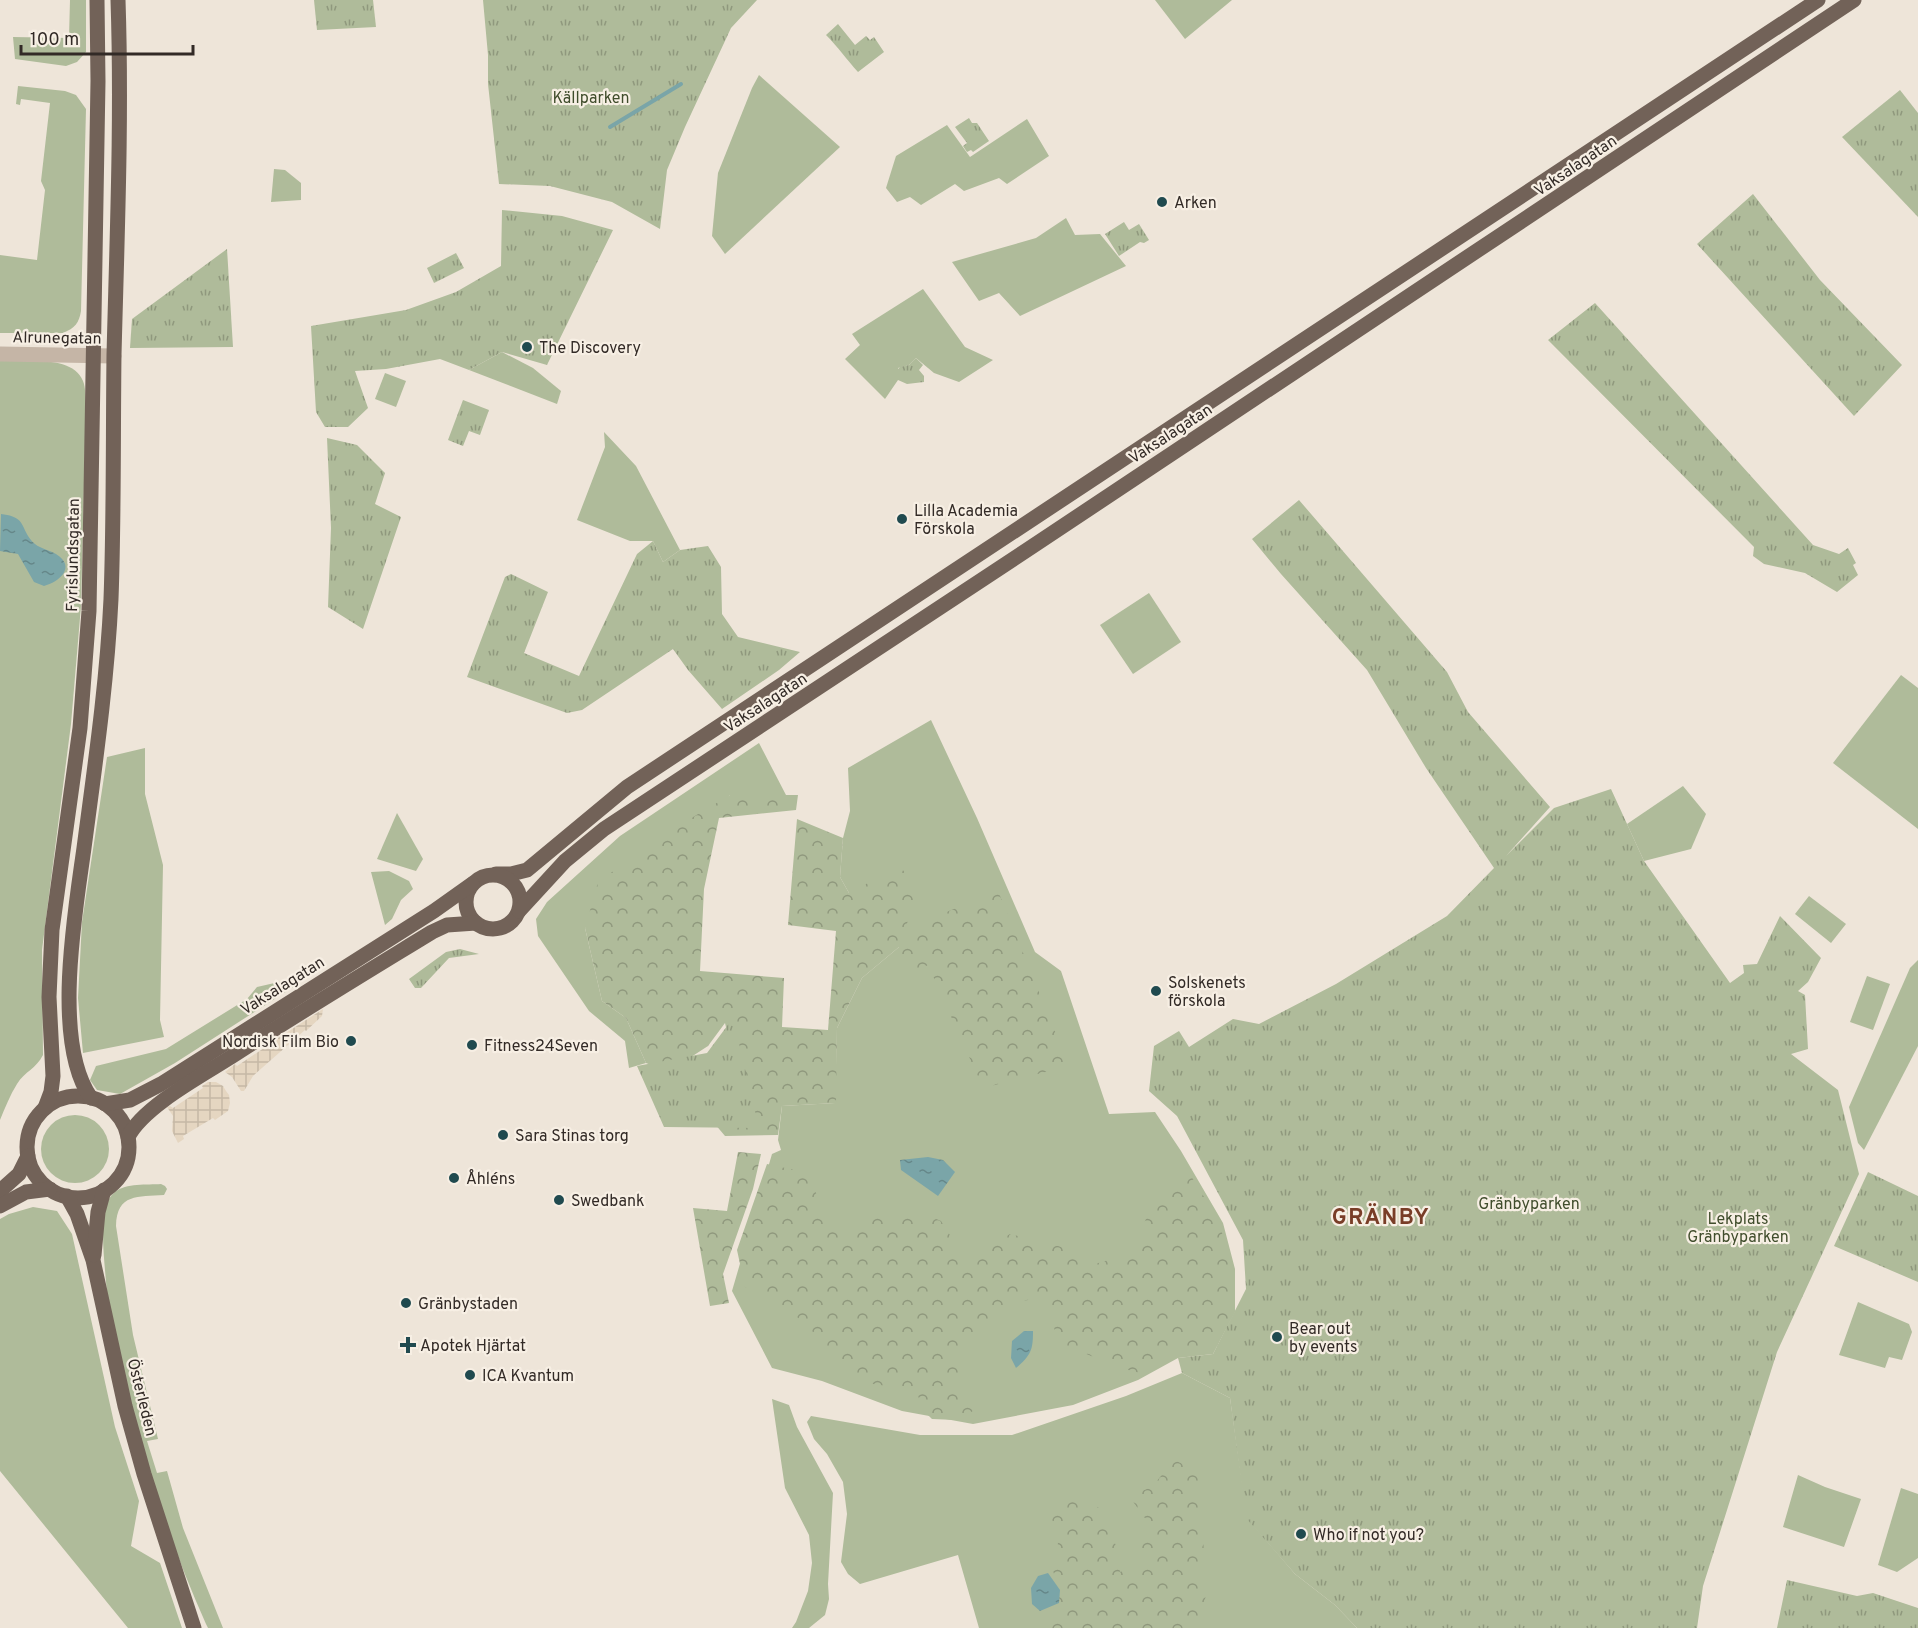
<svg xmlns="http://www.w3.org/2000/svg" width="1918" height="1628" font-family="Overpass,sans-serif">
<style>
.grass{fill:#afbb9a}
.forest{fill:url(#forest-crowns)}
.park{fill:url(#park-tufts)}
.plaza{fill:url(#plaza-grid)}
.water{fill:url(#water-ripples)}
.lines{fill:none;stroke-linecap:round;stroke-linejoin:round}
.stream{stroke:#7aa5a8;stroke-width:4}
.minor{stroke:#c5b5a6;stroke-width:15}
.major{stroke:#726258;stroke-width:15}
.poi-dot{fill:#204a4f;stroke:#f7efe4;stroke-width:2}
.labels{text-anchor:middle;stroke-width:4.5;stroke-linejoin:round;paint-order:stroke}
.park-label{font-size:16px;fill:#404d2c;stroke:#f7efe4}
.street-label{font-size:16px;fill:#322a26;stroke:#f7efe4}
.poi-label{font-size:16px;fill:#322a26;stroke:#f7efe4;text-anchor:start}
.district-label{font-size:22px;font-weight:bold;letter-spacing:1.5px;fill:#793d27;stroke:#f7efe4}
</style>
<defs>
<pattern id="forest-crowns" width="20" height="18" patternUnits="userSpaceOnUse" patternTransform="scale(1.5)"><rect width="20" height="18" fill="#afbb9a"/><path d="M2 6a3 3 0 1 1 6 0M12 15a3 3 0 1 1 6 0" fill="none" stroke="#8f987d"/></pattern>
<pattern id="park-tufts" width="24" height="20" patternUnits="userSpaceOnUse" patternTransform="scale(1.5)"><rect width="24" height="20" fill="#afbb9a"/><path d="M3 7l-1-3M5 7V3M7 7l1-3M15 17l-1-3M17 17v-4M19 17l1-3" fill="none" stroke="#8f987d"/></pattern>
<pattern id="plaza-grid" width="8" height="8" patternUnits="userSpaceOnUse" patternTransform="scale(1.5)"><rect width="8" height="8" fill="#e5d6c1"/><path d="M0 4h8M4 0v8" fill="none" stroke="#c5b8a6"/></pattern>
<pattern id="water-ripples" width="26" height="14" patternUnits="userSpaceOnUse" patternTransform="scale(1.5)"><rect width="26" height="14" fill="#7aa5a8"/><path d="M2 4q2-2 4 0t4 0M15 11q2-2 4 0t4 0" fill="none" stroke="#658789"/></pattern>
</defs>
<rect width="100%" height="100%" fill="#eee5d9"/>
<!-- grass -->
<g class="grass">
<polygon points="70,0 86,0 86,52 77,62 66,66 15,59 13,37 69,38"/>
<polygon points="1155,0 1232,0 1185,39"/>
<polygon points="759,75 840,147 725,254 712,236 718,173 752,88"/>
<path d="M18,86L65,91L76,95L86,109L81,311C79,323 75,328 63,333H0V255L37,260L45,190L41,181L50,103L21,99L20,105L16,104Z"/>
<polygon points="1027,119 1049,156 1007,184 999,178 964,191 955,184 921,205 910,197 897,202 886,188 896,156 947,125 970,157"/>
<polygon points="274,169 285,170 301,183 301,200 271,202"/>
<polygon points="1066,218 1075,235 1100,234 1126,266 1020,316 999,293 979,301 952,262 1036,238"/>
<polygon points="923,289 965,347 993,360 959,382 934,373 916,358 909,365 898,368 898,380 885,399 845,359 860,345 852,334"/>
<polygon points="502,352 533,368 561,391 557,404 469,370"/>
<path d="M0,361C23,362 73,354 83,381C86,388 85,398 86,405L81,606L71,724L42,950L43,1055C36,1069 25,1071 17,1084C10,1095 5,1108 0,1120Z"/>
<polygon points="385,373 406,381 396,407 375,399"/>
<polygon points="604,432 636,466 680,550 663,562 653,541 630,541 577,520 605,447"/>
<polygon points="1149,593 1181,642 1133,674 1100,625"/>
<polygon points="1901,675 1918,688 1918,829 1833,763"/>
<polygon points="931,720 977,818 1035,952 1061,971 1109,1114 1155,1112 1181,1151 1223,1223 1235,1269 1235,1312 1213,1354 1178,1358 1138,1380 1073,1405 973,1424 902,1411 822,1381 772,1368 732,1291 772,1154 781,1150 778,1140 782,1106 835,1103 837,1028 862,978 899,947 849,893 840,877 843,838 850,811 848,768"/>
<polygon points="759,743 786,795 730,795 585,928 602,1001 626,1018 646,1063 629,1068 625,1041 589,1011 538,936 536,919 547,902 620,836"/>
<polygon points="145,748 145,794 163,865 160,1020 164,1037 83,1053 78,998 82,922 107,757"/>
<polygon points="1683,786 1706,814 1691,849 1644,861 1627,824"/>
<polygon points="397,813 423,859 416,871 377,859"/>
<polygon points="389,871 409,881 413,889 401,900 392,919 385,925 371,872"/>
<polygon points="1809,896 1846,924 1831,943 1795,914"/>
<polygon points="1918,960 1918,1046 1864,1150 1858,1143 1849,1107 1910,968"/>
<polygon points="1867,976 1890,984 1873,1030 1850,1022"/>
<polygon points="292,979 298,984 175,1063 120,1094 97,1090 90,1080 96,1066 166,1049 247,999 257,987"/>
<circle cx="75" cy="1149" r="34"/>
<path d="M161,1184L165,1186L167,1189L164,1195C138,1197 117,1193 116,1226L133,1335L158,1439L147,1441L157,1473L167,1471L183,1528L223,1628H208L206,1624C176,1557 151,1485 133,1413C124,1375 116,1336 107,1298C107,1274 94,1207 115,1192C126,1183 147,1185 161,1184Z"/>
<polygon points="33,1207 57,1211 72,1234 115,1427 139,1501 131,1546 160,1563 182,1628 128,1628 0,1471 0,1219 9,1214"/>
<polygon points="1858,1302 1909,1324 1912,1332 1902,1360 1889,1357 1885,1368 1839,1355"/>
<polygon points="1182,1373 1230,1398 1247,1518 1295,1574 1335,1605 1357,1628 979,1628 958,1555 860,1584 848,1574 841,1562 847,1514 843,1482 827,1454 814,1439 807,1422 811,1416 920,1435 1012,1435 1126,1396"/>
<polygon points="772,1399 789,1405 797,1427 833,1493 828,1584 829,1599 825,1615 809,1628 792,1628 796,1622 808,1591 812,1563 809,1535 785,1488"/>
<polygon points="1798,1475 1825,1487 1861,1499 1844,1547 1783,1527"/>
<polygon points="1901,1488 1918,1494 1918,1558 1897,1572 1878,1565"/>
</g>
<!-- forest -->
<g class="forest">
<polygon points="730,795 798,795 796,810 719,818 704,889 700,971 784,978 782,1027 828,1030 836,931 788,925 797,819 843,838 840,877 849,893 900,866 918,891 899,947 862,978 837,1028 836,1103 782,1106 778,1135 725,1136 709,1117 737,1073 725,1023 708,1046 668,1072 646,1063 626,1018 602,1001 585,928 598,882 668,832"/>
<polygon points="998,891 1069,1066 983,1088 928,965 910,974 896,962 917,924"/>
<polygon points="738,1152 761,1154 753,1189 723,1274 729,1303 710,1306 693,1208 727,1211"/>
<path d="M767,1164L799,1171L814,1185L820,1209L834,1229L856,1228L877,1210L892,1222L922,1213L941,1221L955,1243L963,1269L984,1249L1010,1234L1062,1247L1095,1264L1115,1258L1131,1257C1143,1242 1140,1228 1149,1213C1158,1196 1174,1185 1191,1176L1214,1213L1224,1238L1232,1282L1229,1320L1216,1344L1177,1351L1163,1364L1140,1373L1117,1367L1056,1341C1053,1320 1055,1310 1035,1299L1015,1302L1003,1310L980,1339L962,1349L958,1371V1387L972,1394L973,1411L956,1420L932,1419L923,1410L916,1390L859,1382L834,1365L821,1350L814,1333L800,1319L778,1306L766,1292L745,1287L737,1250Z"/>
<polygon points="1174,1460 1203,1473 1197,1499 1202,1528 1204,1551 1193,1577 1206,1595 1198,1628 1049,1628 1058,1585 1053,1571 1058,1543 1052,1519 1061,1500 1086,1500 1104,1511 1117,1549 1120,1572 1138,1562 1147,1521 1129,1496 1152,1487"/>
</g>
<!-- park -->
<g class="park">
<polygon points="314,0 373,0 376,27 317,30"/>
<polygon points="483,0 757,0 731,28 685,127 667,170 660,229 612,202 550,186 499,184 488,84 488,55"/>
<path d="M838,24L855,45L866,36L870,40L874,37L884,52L858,72C847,60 838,47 826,35Z"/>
<polygon points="1900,90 1918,113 1918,217 1842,137"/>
<polygon points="969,118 972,123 977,123 989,141 973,152 971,150 967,152 963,146 967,143 955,127"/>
<polygon points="1753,194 1820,280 1902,365 1854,416 1697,244"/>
<polygon points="502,210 562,216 613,230 547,365 502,352 469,370 440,359 386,369 355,371 368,408 348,427 325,427 316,412 311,326 406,310 456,292 501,266"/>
<polygon points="1124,222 1129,230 1139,224 1149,240 1144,243 1140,242 1119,256 1105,234"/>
<polygon points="227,249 233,347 130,348 132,319"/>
<polygon points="456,253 464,268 434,283 427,268"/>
<polygon points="1595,303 1813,545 1839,554 1848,548 1856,563 1853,565 1858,575 1837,592 1805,573 1764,564 1753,556 1754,547 1548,340"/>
<polygon points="916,358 923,365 919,370 924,376 924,382 907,384 898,380 897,370 900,367 909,365"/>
<polygon points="463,400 489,410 480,435 469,431 463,446 448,440"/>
<polygon points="327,438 357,445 385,473 375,504 401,517 363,629 328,607 331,528"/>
<polygon points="1299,500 1447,672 1468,712 1550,807 1506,856 1554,808 1611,789 1644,861 1730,983 1744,973 1743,965 1757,964 1780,916 1821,958 1808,982 1798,991 1805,995 1808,1049 1791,1054 1838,1090 1859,1174 1777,1352 1703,1586 1697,1628 1357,1628 1335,1605 1295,1574 1246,1518 1230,1398 1182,1373 1178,1358 1213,1354 1246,1289 1243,1240 1177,1116 1149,1091 1154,1046 1179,1031 1189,1047 1233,1019 1259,1024 1336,984 1447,916 1494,868 1426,768 1367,670 1281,574 1252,539"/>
<polygon points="653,541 663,562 680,550 708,546 721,567 722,614 738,637 800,652 779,670 722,709 688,670 673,649 582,710 567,713 467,677 505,577 511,574 548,592 524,653 579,676 637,554"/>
<polygon points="460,949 479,954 449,958 421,988 415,988 409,979 446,952"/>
<polygon points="733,1018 759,1128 664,1127 637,1066 707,1053"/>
<polygon points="1868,1172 1918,1196 1918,1282 1834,1246"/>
<polygon points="1787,1580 1857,1596 1873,1593 1918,1608 1918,1628 1777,1628"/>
</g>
<!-- plaza -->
<g class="plaza">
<polygon points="323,1009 322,1016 306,1031 305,1030 253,1076 244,1091 241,1091 232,1077 225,1072 235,1064 237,1066 264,1048 263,1045 271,1040 272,1042"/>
<polygon points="208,1082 216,1082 223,1086 226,1091 229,1095 230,1103 228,1111 215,1120 213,1118 183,1136 184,1139 178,1143 172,1131 173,1116 167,1107 170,1106 173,1108 203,1088 202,1086"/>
</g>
<!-- water -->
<g class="water">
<path d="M1,514C29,517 19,530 35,544C41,549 50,550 56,554C77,567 59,582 44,586L34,582L18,554L0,551Z"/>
<polygon points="928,1157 943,1160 955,1172 938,1196 901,1170 900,1160"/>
<path d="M1024,1331H1033C1033,1350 1031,1355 1016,1368L1011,1358L1012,1341Z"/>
<polygon points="1048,1573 1060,1590 1059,1603 1040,1611 1032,1604 1031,1588 1038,1576"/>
</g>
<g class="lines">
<!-- stream -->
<polyline class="stream" points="610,127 681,84"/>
<!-- minor -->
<polyline class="minor" points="0,354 114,356"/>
<!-- major -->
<g class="major">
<polyline points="496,874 511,874 527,870 627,787 1818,0"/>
<circle cx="493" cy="902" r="27"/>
<polyline points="519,911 565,861 604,829 1027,550 1854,0"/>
<circle cx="78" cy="1147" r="51"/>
<path d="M91,1098C52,1043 75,913 84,848C95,765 107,683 111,599C114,518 113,437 114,355C117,237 122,118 118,0"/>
<polyline points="105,1104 130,1100 161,1084 434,911 472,884"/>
<polyline points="45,1108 51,1092 53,1076 49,997 52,930 80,728 89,611 98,81 97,0"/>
<path d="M128,1137C143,1107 201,1076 231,1057C297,1014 365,973 432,932L447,925L476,923"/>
<polyline points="0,1191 19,1174 28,1156"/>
<polyline points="67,1196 77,1214 93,1260 125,1406 144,1474 194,1628"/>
<polyline points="0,1206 26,1192 50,1189"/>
<polyline points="94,1255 98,1212 104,1190"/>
</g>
</g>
<!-- markers -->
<g class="poi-dot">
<circle cx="1162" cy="202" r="6"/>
<circle cx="527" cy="347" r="6"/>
<circle cx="902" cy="519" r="6"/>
<circle cx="1156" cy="991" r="6"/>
<circle cx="351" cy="1041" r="6"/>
<circle cx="472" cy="1045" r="6"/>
<circle cx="503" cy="1135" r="6"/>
<circle cx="454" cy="1178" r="6"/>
<circle cx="559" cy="1200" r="6"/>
<circle cx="406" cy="1303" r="6"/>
<circle cx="1277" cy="1337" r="6"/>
<path d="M405 1336h6v6h6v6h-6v6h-6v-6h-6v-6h6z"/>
<circle cx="470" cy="1375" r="6"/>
<circle cx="1301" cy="1534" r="6"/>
</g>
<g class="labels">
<!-- park labels -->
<g class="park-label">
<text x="591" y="103">Källparken</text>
<text x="1529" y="1209">Gränbyparken</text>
<text x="1738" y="1224">Lekplats<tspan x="1738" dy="18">Gränbyparken</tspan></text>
</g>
<!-- street labels -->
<g class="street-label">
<text transform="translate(1575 165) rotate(-34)" y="6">Vaksalagatan</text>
<text transform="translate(57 337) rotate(1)" y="6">Alrunegatan</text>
<text transform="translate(1170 433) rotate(-33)" y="6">Vaksalagatan</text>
<text transform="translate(72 555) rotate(-89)" y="6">Fyrislundsgatan</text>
<text transform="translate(765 702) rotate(-33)" y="6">Vaksalagatan</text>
<text transform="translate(282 985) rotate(-32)" y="6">Vaksalagatan</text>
<text transform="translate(143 1397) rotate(76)" y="6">Österleden</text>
</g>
<!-- poi labels -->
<g class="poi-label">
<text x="1174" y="208">Arken</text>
<text x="539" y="353">The Discovery</text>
<text x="914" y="516">Lilla Academia<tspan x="914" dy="18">Förskola</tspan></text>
<text x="1168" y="988">Solskenets<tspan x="1168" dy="18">förskola</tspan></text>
<text x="339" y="1047" text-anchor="end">Nordisk Film Bio</text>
<text x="484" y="1051">Fitness24Seven</text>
<text x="515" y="1141">Sara Stinas torg</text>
<text x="466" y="1184">Åhléns</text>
<text x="571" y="1206">Swedbank</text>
<text x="418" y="1309">Gränbystaden</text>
<text x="1289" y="1334">Bear out<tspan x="1289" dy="18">by events</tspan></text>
<text x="420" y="1351">Apotek Hjärtat</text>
<text x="482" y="1381">ICA Kvantum</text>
<text x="1313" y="1540">Who if not you?</text>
</g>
<!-- district labels -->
<g class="district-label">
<text x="1381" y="1224">GRÄNBY</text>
</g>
</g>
<!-- scale -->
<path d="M21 45v9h172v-9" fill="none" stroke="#322a26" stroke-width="3"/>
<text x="30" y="45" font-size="18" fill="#322a26" stroke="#f7efe4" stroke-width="4.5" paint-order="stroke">100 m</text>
</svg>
